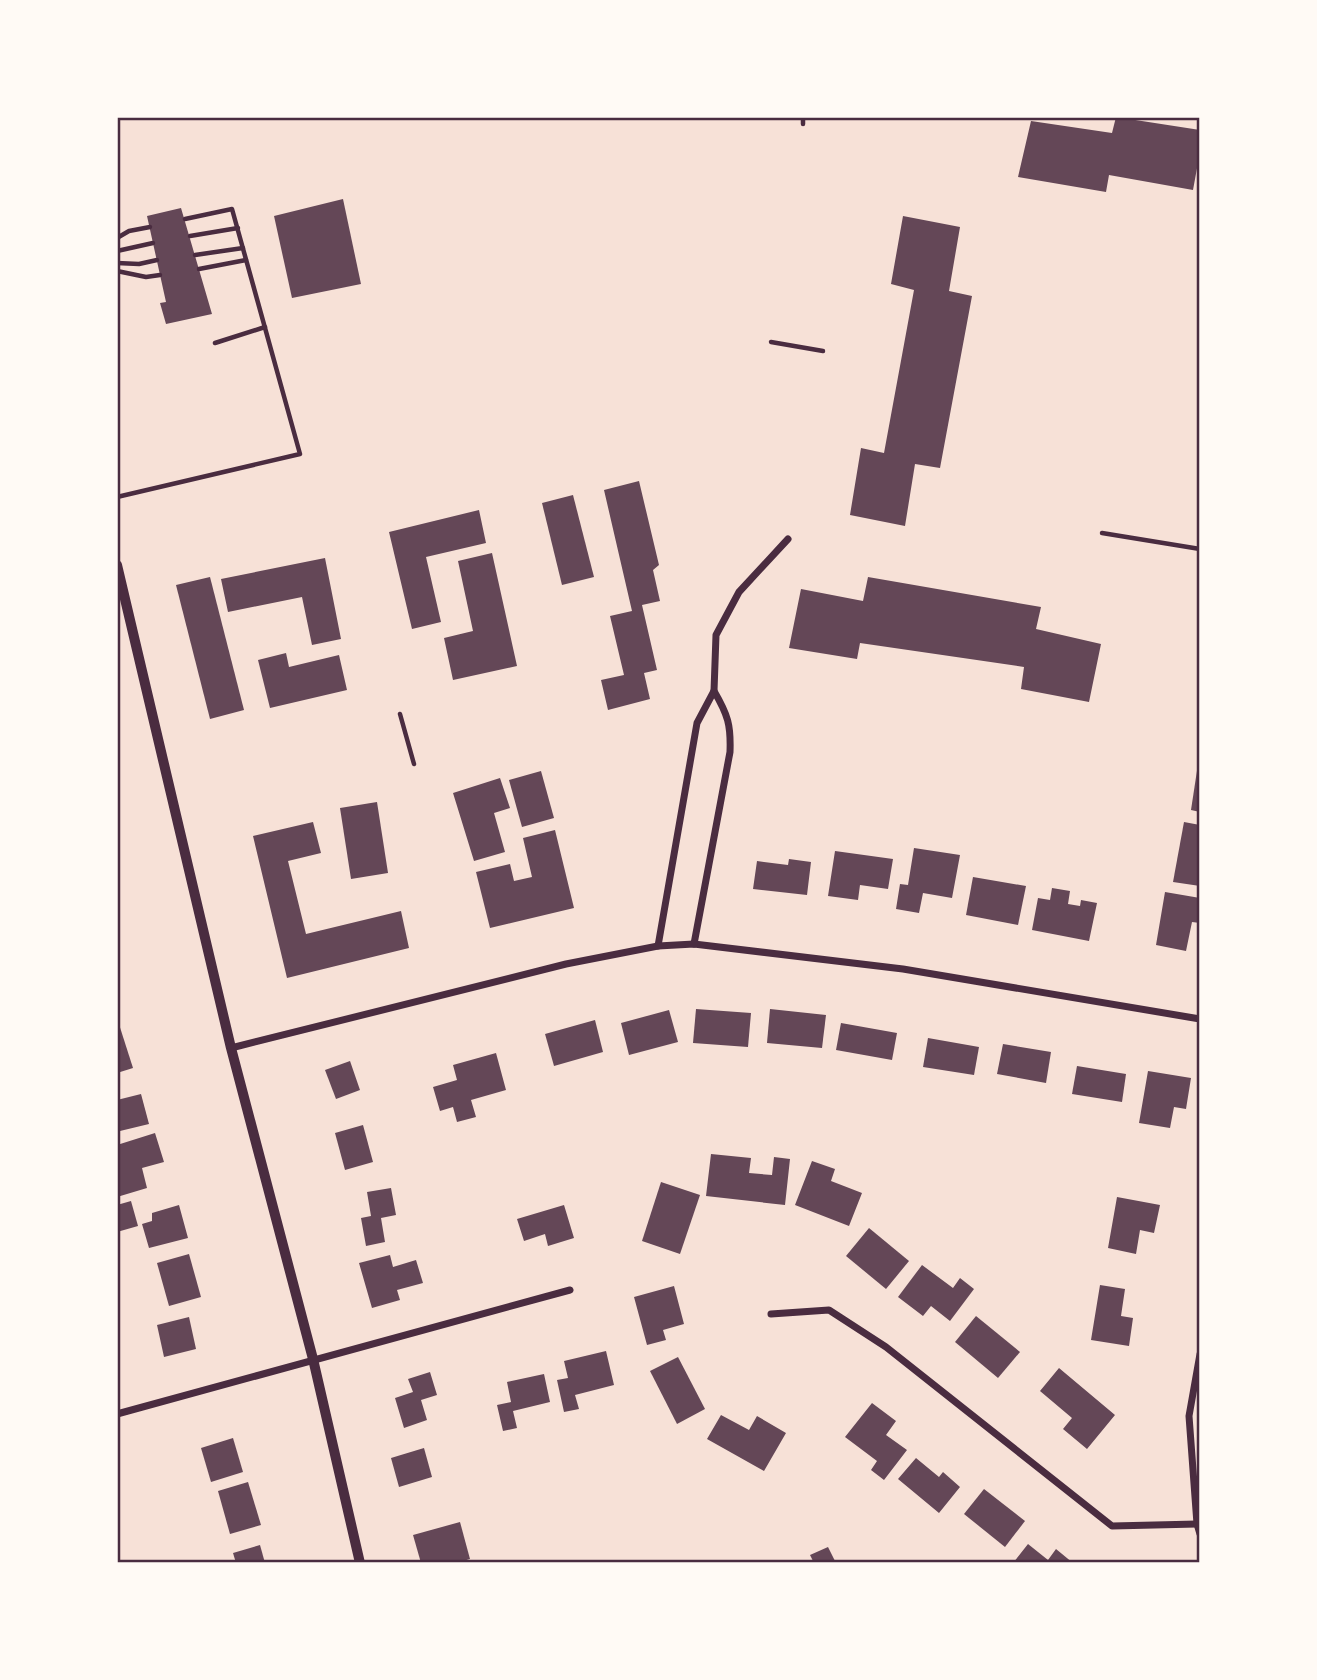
<svg xmlns="http://www.w3.org/2000/svg" width="1317" height="1680" font-family="Barlow,sans-serif">
<style>
.building{fill:#644757}
.lines{fill:none;stroke-linecap:round;stroke-linejoin:round}
.service{stroke:#4a2c40;stroke-width:4.5}
.minor{stroke:#4a2c40;stroke-width:7}
.tertiary{stroke:#4a2c40;stroke-width:10}
.neatline{fill:none;stroke:#4a2c40;stroke-width:2.5}
</style>
<rect width="100%" height="100%" fill="#f7e1d7"/>
<!-- building -->
<g class="building">
<polygon points="1116,117 1200,130 1200,152 1193,190 1109,175 1106,192 1018,177 1031,121 1112,133"/>
<polygon points="343,199 361,284 292,298 274,216"/>
<polygon points="181,208 212,314 166,324 160,303 166,302 147,216"/>
<polygon points="903,216 960,227 949,291 972,296 940,468 915,464 905,526 850,515 861,448 884,453 914,290 891,284"/>
<polygon points="639,481 659,565 653,570 660,601 642,605 657,670 644,673 650,699 608,710 601,680 624,675 610,616 632,611 604,490"/>
<polygon points="573,495 594,577 562,585 542,503"/>
<polygon points="479,510 486,543 426,557 441,622 412,629 389,532"/>
<polygon points="492,553 517,666 453,680 444,638 473,631 458,561"/>
<polygon points="325,558 341,639 312,645 302,597 228,612 221,579"/>
<polygon points="210,577 244,710 210,719 176,585"/>
<polygon points="868,577 1041,607 1036,629 1101,644 1089,702 1021,689 1024,667 860,643 857,659 789,648 801,589 863,601"/>
<polygon points="286,653 289,667 339,655 347,690 270,708 258,660"/>
<polygon points="1198,764 1200,764 1200,812 1191,810"/>
<polygon points="541,771 554,818 522,827 509,780"/>
<polygon points="500,778 510,808 494,813 505,852 474,861 453,793"/>
<polygon points="377,802 388,873 351,879 340,808"/>
<polygon points="313,822 321,853 288,861 306,934 401,911 409,948 287,978 253,836"/>
<polygon points="1184,822 1200,825 1200,886 1173,882"/>
<polygon points="555,830 574,908 490,928 476,872 510,864 514,881 532,877 523,838"/>
<polygon points="914,848 960,855 952,898 923,893 919,913 896,909 900,884 908,885"/>
<polygon points="835,851 893,859 888,889 860,885 858,900 828,896"/>
<polygon points="789,859 811,862 807,895 753,889 757,861 788,865"/>
<polygon points="973,877 1026,886 1018,925 966,915"/>
<polygon points="1052,888 1070,891 1068,904 1080,906 1081,900 1097,903 1089,941 1032,930 1038,898 1050,900"/>
<polygon points="1165,892 1200,898 1200,923 1192,922 1186,951 1156,945"/>
<polygon points="696,1009 751,1013 748,1047 693,1043"/>
<polygon points="770,1009 826,1015 822,1048 767,1043"/>
<polygon points="669,1010 678,1042 629,1055 621,1023"/>
<polygon points="117,1018 133,1068 117,1073"/>
<polygon points="595,1020 603,1052 554,1066 545,1034"/>
<polygon points="841,1023 897,1033 892,1060 836,1050"/>
<polygon points="928,1038 979,1047 974,1075 923,1067"/>
<polygon points="1003,1044 1051,1052 1046,1083 997,1074"/>
<polygon points="496,1053 506,1090 471,1100 476,1117 457,1122 453,1107 440,1111 433,1087 457,1080 453,1065"/>
<polygon points="350,1061 360,1090 336,1099 325,1070"/>
<polygon points="1077,1066 1126,1074 1122,1102 1072,1094"/>
<polygon points="1148,1071 1191,1078 1186,1109 1174,1107 1170,1128 1139,1123"/>
<polygon points="141,1094 149,1124 120,1131 117,1118 117,1100"/>
<polygon points="363,1125 373,1162 345,1170 335,1133"/>
<polygon points="155,1133 164,1162 142,1168 147,1188 117,1197 117,1145"/>
<polygon points="711,1154 751,1158 749,1173 772,1175 774,1157 790,1159 785,1205 706,1196"/>
<polygon points="812,1161 835,1169 831,1181 862,1193 849,1226 795,1205"/>
<polygon points="661,1182 700,1195 680,1254 642,1241"/>
<polygon points="391,1188 396,1215 381,1218 385,1242 366,1246 361,1218 371,1216 367,1192"/>
<polygon points="1117,1197 1160,1205 1154,1233 1140,1230 1136,1254 1108,1248"/>
<polygon points="131,1201 138,1226 117,1232 117,1205"/>
<polygon points="179,1205 188,1238 149,1248 142,1224 152,1221 152,1213"/>
<polygon points="564,1205 574,1238 548,1246 545,1234 524,1241 517,1219"/>
<polygon points="869,1228 909,1261 886,1289 846,1256"/>
<polygon points="189,1254 201,1297 169,1306 157,1263"/>
<polygon points="390,1255 393,1267 416,1260 423,1283 397,1290 400,1300 372,1308 359,1263"/>
<polygon points="922,1265 953,1288 960,1278 974,1289 950,1321 931,1306 923,1316 898,1297"/>
<polygon points="1100,1285 1125,1289 1121,1316 1133,1318 1129,1346 1091,1340"/>
<polygon points="674,1286 684,1324 663,1330 666,1340 647,1345 634,1297"/>
<polygon points="976,1316 1020,1352 998,1378 955,1342"/>
<polygon points="189,1317 196,1349 164,1357 157,1325"/>
<polygon points="606,1351 614,1385 575,1395 579,1409 564,1412 557,1380 568,1378 564,1361"/>
<polygon points="678,1357 705,1409 677,1424 650,1371"/>
<polygon points="1059,1368 1115,1415 1087,1449 1063,1429 1072,1418 1040,1391"/>
<polygon points="430,1372 437,1395 421,1400 427,1420 404,1428 395,1398 413,1392 408,1379"/>
<polygon points="544,1374 550,1402 513,1411 517,1428 503,1431 497,1405 511,1402 507,1382"/>
<polygon points="872,1403 896,1421 886,1435 907,1450 884,1480 871,1470 877,1461 845,1437"/>
<polygon points="721,1415 749,1430 757,1416 786,1433 764,1471 707,1439"/>
<polygon points="233,1438 243,1472 211,1482 201,1448"/>
<polygon points="424,1448 432,1477 399,1487 391,1458"/>
<polygon points="916,1458 939,1477 943,1472 960,1487 939,1513 898,1479"/>
<polygon points="248,1482 261,1525 230,1534 218,1491"/>
<polygon points="984,1489 1025,1521 1005,1547 964,1514"/>
<polygon points="460,1522 470,1559 456,1563 421,1563 413,1535"/>
<polygon points="1028,1544 1048,1560 1056,1549 1073,1563 1013,1563"/>
<polygon points="260,1545 265,1563 236,1563 233,1553"/>
<polygon points="828,1547 836,1563 814,1563 810,1555"/>
</g>
<g class="lines">
<!-- service -->
<g class="service">
<polyline points="803,124 803,117"/>
<polyline points="190,236 238,228"/>
<polyline points="117,238 129,231 150,227"/>
<polyline points="117,251 153,243"/>
<polyline points="195,255 243,248"/>
<polyline points="117,263 139,264 157,260"/>
<polyline points="199,269 246,260"/>
<polyline points="117,271 146,277 160,275"/>
<polyline points="771,342 823,351"/>
<polyline points="215,343 265,327"/>
<polyline points="117,497 300,454 232,209 185,219"/>
<polyline points="1102,533 1200,549"/>
<polyline points="400,714 414,764"/>
</g>
<!-- minor -->
<g class="minor">
<path d="M694,944L730,752C731,725 728,715 714,691"/>
<polyline points="658,946 697,723 714,691 716,635 739,592 788,539"/>
<polyline points="231,1048 566,964 658,946 694,944 903,969 1200,1019"/>
<polyline points="771,1314 829,1310 886,1347 1112,1526 1197,1524"/>
<polyline points="1200,1354 1189,1416 1197,1524 1200,1534"/>
<polyline points="117,1414 570,1290"/>
</g>
<!-- tertiary -->
<polyline class="tertiary" points="117,565 231,1048 313,1359 360,1563"/>
</g>
<!-- border -->
<rect width="1317" height="1680" fill="none" stroke="#fffaf5" stroke-width="238"/>
<rect x="119" y="119" width="1079" height="1442" class="neatline"/>
</svg>
